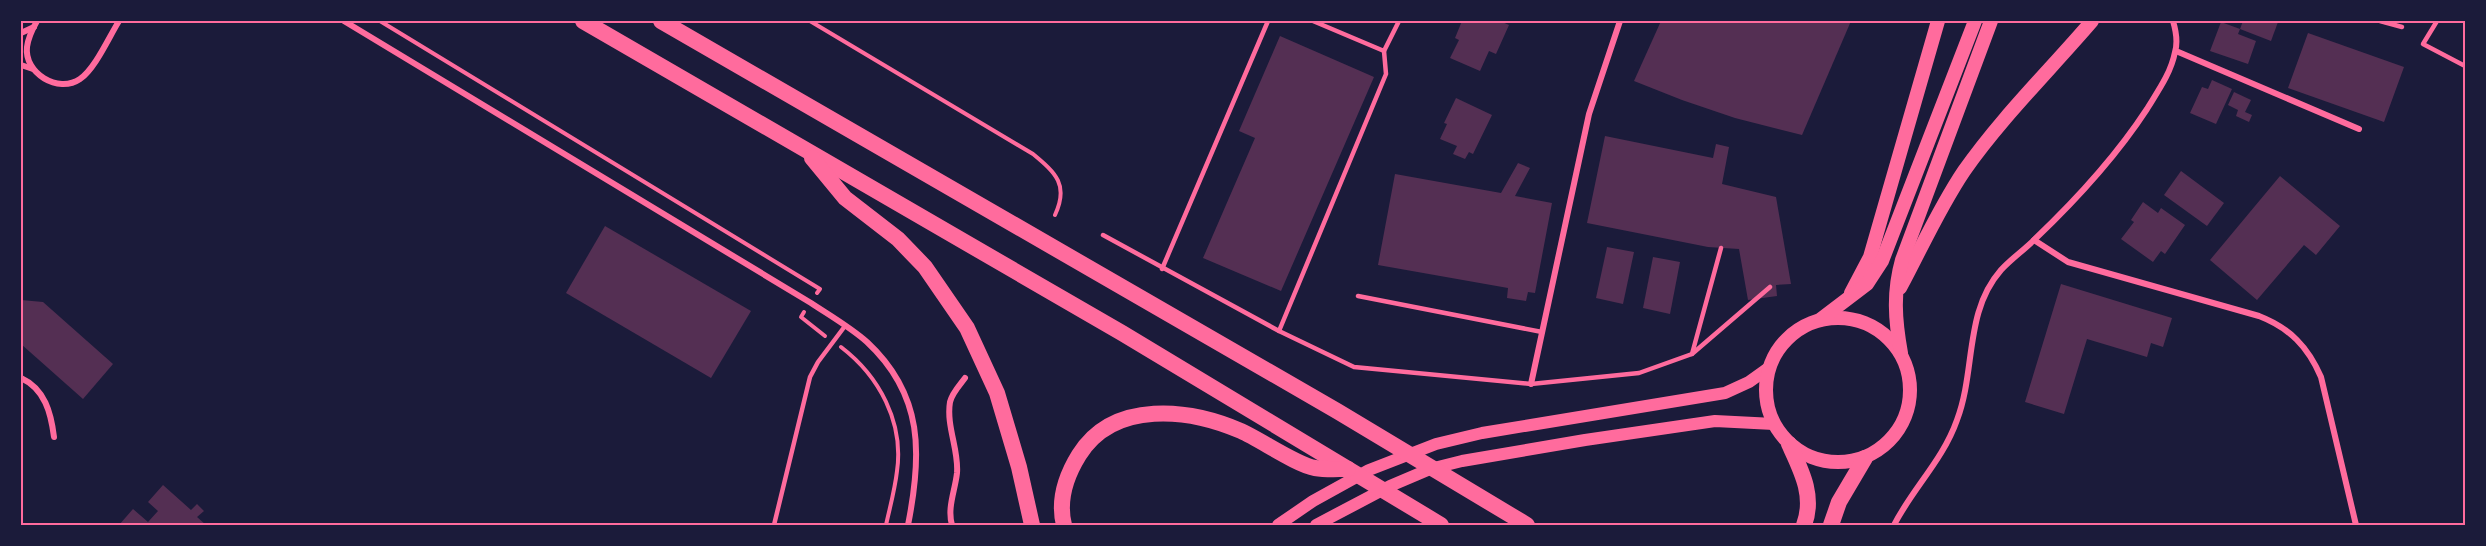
<svg xmlns="http://www.w3.org/2000/svg" width="2486" height="546" font-family="'Noto Sans',sans-serif">
<style>
.building{fill:#542f53}
.lines{fill:none;stroke-linecap:round;stroke-linejoin:round}
.path{stroke:#ff6b9d;stroke-width:4}
.service{stroke:#ff6b9d;stroke-width:4.5}
.minor{stroke:#ff6b9d;stroke-width:6}
.secondary{stroke:#ff6b9d;stroke-width:12}
.primary{stroke:#ff6b9d;stroke-width:14}
.motorway{stroke:#ff6b9d;stroke-width:16}
.neatline{fill:none;stroke:#ff6b9d;stroke-width:2}
</style>
<rect width="100%" height="100%" fill="#1b1b3a"/>
<!-- building -->
<g class="building">
<polygon points="1462,21 1500,21 1509,25 1496,54 1489,51 1480,71 1450,58 1459,40 1455,38"/>
<polygon points="1661,21 1851,21 1802,135 1735,118 1682,100 1634,81"/>
<polygon points="2243,21 2274,21 2278,22 2271,41 2240,29"/>
<polygon points="2221,22 2240,29 2238,34 2256,41 2248,64 2210,51"/>
<polygon points="2308,33 2404,67 2384,122 2288,88"/>
<polygon points="1280,36 1374,77 1281,291 1203,258 1255,138 1239,131"/>
<polygon points="2212,80 2232,89 2216,124 2190,113 2202,87 2208,89"/>
<polygon points="2234,92 2251,100 2245,112 2252,115 2249,122 2236,116 2238,110 2228,105"/>
<polygon points="1456,98 1492,115 1473,154 1469,152 1465,159 1453,154 1457,146 1440,139 1447,124 1444,123"/>
<polygon points="1605,136 1713,158 1716,144 1729,147 1722,184 1776,197 1791,284 1776,285 1777,296 1748,300 1739,249 1708,247 1587,223"/>
<polygon points="1518,163 1530,168 1515,196 1552,203 1535,293 1528,292 1526,301 1507,298 1508,288 1378,265 1395,174 1501,193"/>
<polygon points="2181,171 2224,203 2207,226 2164,195"/>
<polygon points="2280,176 2340,226 2316,255 2304,245 2257,300 2210,260"/>
<polygon points="2143,202 2158,213 2161,208 2185,225 2165,254 2161,251 2153,262 2121,239 2134,222 2131,220"/>
<polygon points="605,226 751,311 711,378 566,293"/>
<polygon points="1607,247 1634,252 1623,304 1596,298"/>
<polygon points="1653,257 1680,262 1670,314 1643,308"/>
<polygon points="2061,284 2172,318 2163,347 2151,343 2147,357 2087,339 2064,414 2025,402"/>
<polygon points="21,300 43,302 113,364 83,399 21,344"/>
<polygon points="163,485 191,510 197,504 204,511 197,517 206,525 119,525 133,509 148,522 158,511 148,502"/>
</g>
<g class="lines">
<!-- path -->
<g class="path">
<polyline points="380,21 820,289 817,293"/>
<path d="M810,21L1033,154C1056,173 1069,185 1055,215"/>
<polyline points="804,312 801,317 825,336"/>
<path d="M841,347C879,376 904,422 897,471C895,489 890,507 886,525"/>
</g>
<!-- service -->
<g class="service">
<polyline points="1313,21 1384,51 1399,21"/>
<polyline points="2380,21 2402,27"/>
<polyline points="2437,21 2423,44 2465,66"/>
<polyline points="1103,235 1279,331 1354,367 1531,384 1639,373 1692,354 1770,287"/>
<polyline points="1162,269 1268,21"/>
<polyline points="1358,296 1542,332"/>
<polyline points="1279,331 1386,74 1384,51"/>
<polyline points="1692,354 1721,248"/>
<polyline points="774,525 810,377 818,362 845,326"/>
</g>
<!-- minor -->
<g class="minor">
<path d="M37,21C33,28 28,39 27,47C24,73 58,94 80,79C95,69 109,37 119,21"/>
<path d="M344,21L811,303C829,315 850,327 867,342C924,395 922,455 908,525"/>
<polyline points="21,33 34,27"/>
<polyline points="2176,51 2359,129"/>
<polyline points="21,65 33,69"/>
<path d="M2034,240L2068,262L2259,316C2290,328 2308,347 2321,377L2356,525"/>
<path d="M21,378C45,389 51,413 54,437"/>
<polyline points="1531,384 1589,114 1620,21"/>
<path d="M952,525C947,508 955,491 957,473C959,450 946,426 950,402C952,393 959,386 965,378"/>
<path d="M1894,525C1913,488 1943,460 1957,420C1976,370 1964,312 2001,270C2011,259 2024,250 2035,239C2077,199 2115,158 2147,109C2158,91 2171,73 2175,52C2178,42 2176,31 2173,21"/>
</g>
<!-- secondary -->
<g class="secondary">
<polyline points="1278,525 1313,501 1369,470 1436,444 1482,433 1725,393 1749,382 1770,367"/>
<polyline points="1316,525 1390,486 1430,469 1462,461 1585,440 1715,421 1774,424"/>
</g>
<!-- primary -->
<g class="primary">
<path d="M1900,288C1921,249 1939,208 1964,171C2001,118 2050,70 2092,21"/>
<polyline points="1851,293 1870,257 1938,21"/>
<circle cx="1838" cy="390" r="72"/>
<polyline points="1821,319 1867,284 1882,261 1975,21"/>
<path d="M1901,353C1895,320 1893,292 1902,260L1991,21"/>
</g>
<!-- motorway -->
<g class="motorway">
<polyline points="583,21 1122,333 1441,525"/>
<polyline points="661,21 1337,411 1527,525"/>
<polyline points="812,158 845,198 898,239 925,267 967,328 997,393 1019,467 1032,525"/>
<path d="M1789,444C1801,470 1815,496 1804,525"/>
<path d="M1064,525C1058,501 1066,476 1079,455C1114,399 1190,409 1241,431C1261,440 1297,465 1315,468C1326,470 1337,469 1348,469"/>
<polyline points="1831,525 1839,502 1865,458"/>
</g>
</g>
<!-- border -->
<rect width="2486" height="546" fill="none" stroke="#1b1b3a" stroke-width="45"/>
<rect x="22" y="22" width="2442" height="502" class="neatline"/>
</svg>
